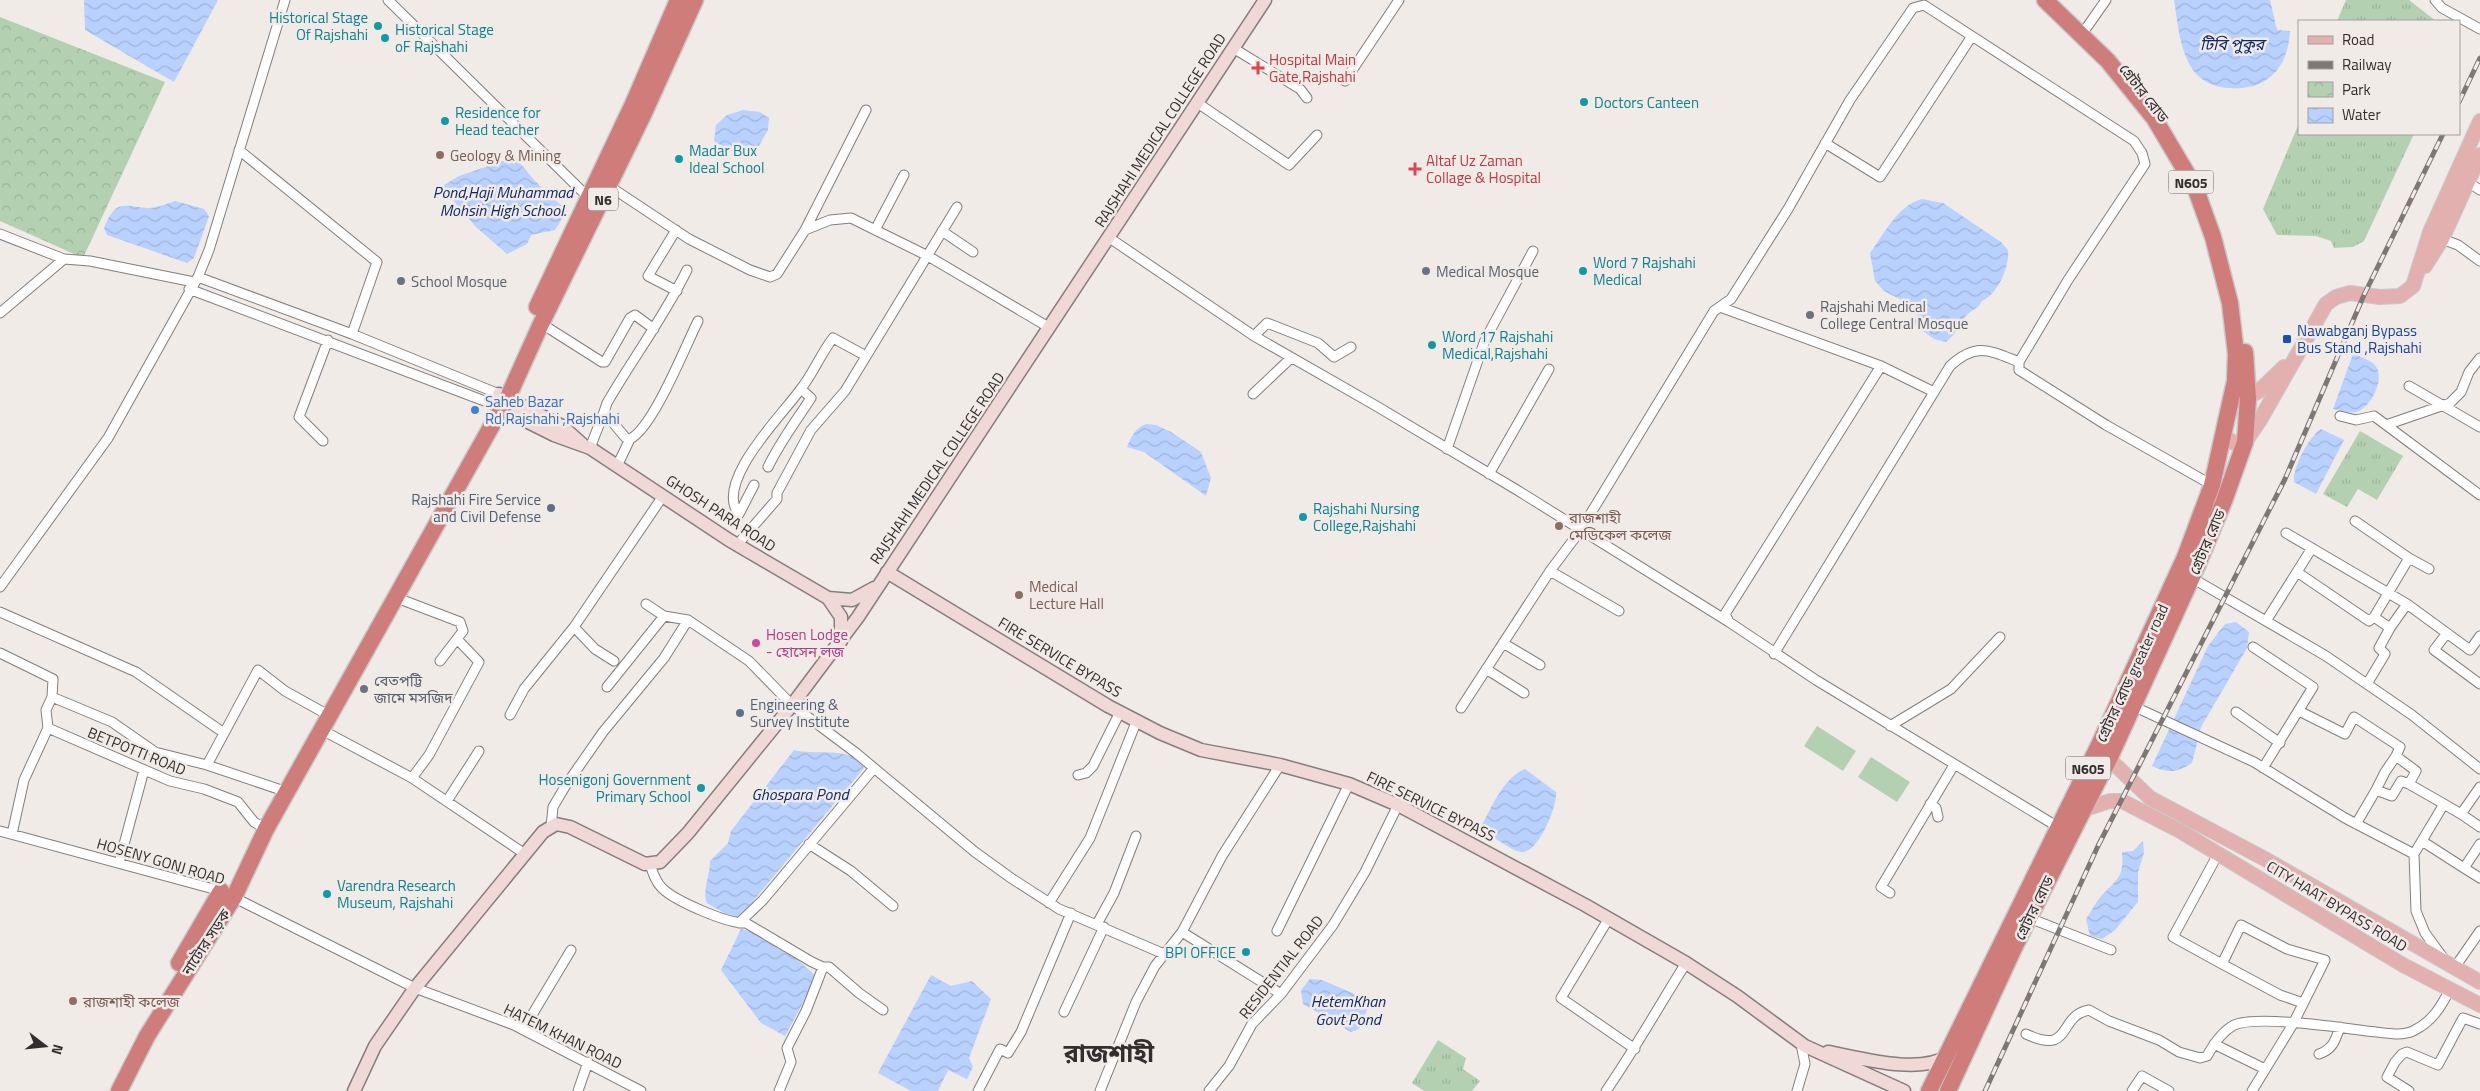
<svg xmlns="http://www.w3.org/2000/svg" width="2480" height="1091" font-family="'Titillium Web','Noto Sans Bengali',sans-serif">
	<defs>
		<pattern id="grass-tufts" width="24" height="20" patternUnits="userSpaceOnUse" patternTransform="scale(1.25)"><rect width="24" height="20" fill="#b3d1b0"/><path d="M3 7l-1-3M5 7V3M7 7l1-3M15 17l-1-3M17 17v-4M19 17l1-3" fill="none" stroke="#9ab498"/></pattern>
		<pattern id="park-crowns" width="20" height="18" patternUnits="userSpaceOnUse" patternTransform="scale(1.25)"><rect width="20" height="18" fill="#b3d1b0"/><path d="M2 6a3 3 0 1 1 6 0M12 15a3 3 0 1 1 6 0" fill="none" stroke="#9ab498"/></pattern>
		<pattern id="water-waves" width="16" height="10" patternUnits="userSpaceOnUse" patternTransform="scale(1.25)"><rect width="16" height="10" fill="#b8d1ff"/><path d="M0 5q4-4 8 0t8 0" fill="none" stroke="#9fb4db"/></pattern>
	</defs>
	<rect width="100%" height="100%" fill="#f1ebe8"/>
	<path fill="url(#grass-tufts)" d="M2346 0H2409L2436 21H2337Z
		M2299 123V134H2414L2364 241 2353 247 2334 248 2331 241 2316 236 2277 235 2263 209Z
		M2360 431 2403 456 2377 500 2358 489 2347 507 2323 494Z
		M1438 1040 1466 1058 1463 1069 1480 1081 1472 1091H1424L1412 1083Z"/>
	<path fill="url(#park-crowns)" d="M0 17 165 82 83 258 0 221Z"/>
	<path fill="#b3d1b0" d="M1817 726 1856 751 1843 771 1804 746Z
		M1871 757 1910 782 1897 802 1858 777Z"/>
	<path fill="url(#water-waves)" d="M84 0H218L174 82 85 30Z
		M2174 0H2270L2277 30 2290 31C2288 68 2267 91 2229 88 2214 87 2202 82 2193 70 2179 49 2178 24 2174 0Z
		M743 110 760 112 769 118 768 130 753 156C738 157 726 148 714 141L716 125 727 115Z
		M515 157 535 181 567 211 555 230 531 235 527 244 507 254 476 227 445 191 444 185 459 176Z
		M1922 199 1943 203 2001 242 2008 250C2010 266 1998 294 1982 301 1977 311 1971 309 1965 317 1958 327 1956 334 1946 342L1934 339 1912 323 1921 310 1884 291 1875 281 1870 253C1884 234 1898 205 1922 199Z
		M175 201 204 209 209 216 194 258 187 263 107 235 104 228C116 199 122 206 148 208 157 208 167 204 175 201Z
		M2353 354C2359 356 2369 360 2374 364 2387 377 2371 408 2356 412 2349 414 2340 410 2333 409Z
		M1146 424 1156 425 1171 432 1201 452 1211 478 1206 496 1144 452 1127 447C1131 437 1136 427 1146 424Z
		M2321 429 2344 440 2316 494 2294 482C2292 469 2309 436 2321 429Z
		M2236 622 2249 632 2247 648 2201 727 2192 763C2178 772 2168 774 2152 766L2208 646 2225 624Z
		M794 750C815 756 853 745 864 768L748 907 737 917 726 914 707 903C702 891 710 876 710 861L728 843 731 831Z
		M1525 769 1556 792C1558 805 1538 855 1521 852 1509 850 1490 834 1481 827 1491 808 1504 777 1525 769Z
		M2143 841 2144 853 2138 872V902L2115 930 2102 939 2090 936 2086 919C2092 910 2097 900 2104 893 2119 878 2124 875 2122 852L2133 851Z
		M741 929 761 934 791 954 817 977 785 1036 761 1023 721 970Z
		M931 975 951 986 972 981 991 999 969 1058 973 1067 967 1079 948 1070 938 1091H911L878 1073Z
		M1310 979 1322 980 1371 1001 1359 1029 1351 1032 1303 1004 1301 990Z"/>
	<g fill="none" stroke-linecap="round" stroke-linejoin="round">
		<g stroke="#847e7c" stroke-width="11">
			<path id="street" d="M388 0 591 200
				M2435 0 2442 8 2480 29
				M2087 27 2106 0
				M1238 51 1300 89 1307 98
				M1345 81 1399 0
				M1202 106 1289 165 1317 135
				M1825 143 1880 177 1972 36
				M239 150 377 262 352 334
				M2468 182 2480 190
				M609 186 689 239 750 270 770 277 777 274 805 230 866 110
				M676 230 648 276 677 291
				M805 230 830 220 851 218 928 256 1050 328
				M875 230 904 175
				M942 231 973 252
				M0 234 64 259 90 261 194 282
				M2442 239 2458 245 2480 261
				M1114 241 1254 336 1378 407 1517 490 1729 622 1816 680 2058 827
				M687 270C664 317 633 358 607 403L604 412 625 437 630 439C653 428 685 347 698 321
				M198 277 352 334 499 394
				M189 289 495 405
				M1720 307 1881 366 1934 392
				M0 313 64 259
				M542 324 602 362H605L630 318 635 315 654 329
				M1254 336 1267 323 1318 343 1334 357 1351 347
				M2409 386 2480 427
				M1253 394 1291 358
				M2340 416 2356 420 2374 416 2480 495
				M2386 425 2450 403 2461 392 2469 372 2480 358
				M323 441 299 417 328 340
				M590 448 604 412
				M1447 449 1485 340 1533 251
				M617 466 630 439
				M768 467C780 442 796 421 811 398L801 389
				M1489 474 1549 369
				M754 485 739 514C713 483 783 414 800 390 813 374 820 355 833 338L866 356
				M2355 521 2409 558 2374 617
				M2286 533 2407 604 2470 650 2480 636
				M737 545 777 499V493L811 430 845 391 957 207
				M2409 558 2429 569
				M1550 571 1619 611
				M2297 572 2369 621 2374 617 2390 628 2379 648 2385 654 2367 684
				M2192 578 2326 656 2412 715 2480 769
				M0 587 108 438 198 277 209 250 285 0
				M397 598 460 622 463 631 440 661
				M646 604 664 616 688 620 749 661 792 705 856 753 975 852 1011 878 1059 909 1164 954
				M0 612 136 672 224 733
				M2266 621 2312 548
				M1729 622 1725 614 1881 366
				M574 627 595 649 614 661
				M2390 628 2407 604
				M2447 633 2434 650 2480 684
				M1503 643 1540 665
				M2253 647 2313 687 2263 768
				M0 653 53 679 52 697 112 722 155 752 207 765 287 792
				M1774 654 1950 366C1976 342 1989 350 2019 362
				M1486 669 1524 693
				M607 687 664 616
				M52 697 46 710 48 728 170 781 204 789 238 802 254 822 266 829
				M2133 706 2254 762 2345 818 2414 854 2444 804 2461 814 2480 787
				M1461 708 1550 571 1580 531 1714 311 1731 299 1788 209 1850 100 1913 8 1924 5 2134 141 2142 153 2145 164 2068 280 2019 362V370L2106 425 2212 485
				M2299 711 2345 734 2354 717 2400 747 2396 756 2416 771 2409 784 2444 804
				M2236 712 2280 743
				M510 715 524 689 574 627 663 496
				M1890 726 1951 689 2000 637
				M322 730 412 778 525 854
				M207 765 258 670 285 691 330 716
				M1078 775 1086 773 1093 766 1120 712
				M412 778 429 755 479 662 457 639
				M2376 790 2385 772 2396 756
				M447 801 479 751
				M1930 804 1936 808 1938 817
				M2461 814 2480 827
				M2356 824 2376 790 2392 796 2401 781 2409 784
				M551 827 553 807 566 785 603 732 664 658 688 620
				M0 831 221 891 415 988 514 1025 641 1091
				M12 834 24 780 48 728
				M2422 841 2464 868 2480 844
				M809 844 851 871 893 906
				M2218 854 2173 937 2222 964
				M2414 854 2416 911 2425 933 2444 959
				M119 863 144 770
				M650 864C653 873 655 881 662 888 675 901 728 924 746 923L812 962 823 967H829L859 993 883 1010
				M2464 868 2480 878
				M1890 893 1881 887 1954 765
				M1049 903 1090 838 1137 720
				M1609 918 1561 998 1635 1049
				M2029 918 2111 950
				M739 923 763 900 874 768
				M1097 924 1114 893 1136 836
				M1277 931 1349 784
				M1182 932 1281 994
				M2455 967 2480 931
				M1064 1012 1104 927
				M523 1030 571 950
				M2026 1034C2073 1056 2057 1016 2089 1010L2109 1021 2159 1040 2179 1052 2200 1058 2207 1056C2213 1045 2223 1031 2234 1025 2257 1015 2339 1027 2367 1031 2380 1032 2401 1037 2413 1031 2432 1022 2441 1007 2450 989
				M2214 1044 2265 1069
				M2319 1054C2333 1049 2335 1041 2340 1027
				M578 1091 588 1062
				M779 1091 791 1062 787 1048 806 1011 823 967
				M978 1091 1000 1049 1008 1053 1021 1032 1071 913
				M1100 1091 1136 1002 1155 966 1182 932 1222 856 1280 765
				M1209 1091 1229 1066 1252 1024 1281 994 1333 925 1365 872 1398 805
				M1606 1091C1635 1049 1659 1006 1686 963
				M1797 1091 1805 1064 1801 1044
				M2132 1091 2142 1076 2169 1091
				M2252 1091 2293 1024 2325 960 2287 949 2241 925 2222 964 2280 995 2303 1003
				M2409 1091 2387 1077 2395 1062 2402 1054 2407 1052 2438 1065 2463 1018 2480 1024"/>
		</g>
		<g stroke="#847e7c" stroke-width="15">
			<path id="secondary" d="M499 394 562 426 582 444
				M496 406 554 435 590 448 729 540 828 598 852 600 874 588
				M887 572 1108 706 1160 733 1201 750 1280 765 1349 784 1398 805 1585 905 1686 963 1737 996 1805 1046 1904 1091
				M828 598 841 617V641
				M1828 1052C1861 1058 1919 1075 1948 1056
				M354 1091 375 1046 415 988 543 832 556 824 570 827 645 864 660 862 688 833 792 705 858 617 1265 0"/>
		</g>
		<g stroke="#c9c9c8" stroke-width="16">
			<path id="primary" d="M2425 266 2442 239 2480 155
				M2241 402 2259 391 2284 367
				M2224 436 2234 443 2245 442 2260 420 2326 304 2336 297 2350 293 2380 297 2400 296 2413 286 2430 232 2480 121
				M2109 759 2150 798 2265 859 2480 982
				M2082 810 2110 801H2122L2180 831 2403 965 2480 1005"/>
		</g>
		<g stroke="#c9c9c8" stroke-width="19">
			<path id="highway" d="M537 307 633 104 678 0
				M179 963 221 891
				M119 1091 147 1036 234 897 266 829 496 418 504 406 540 326 644 113 695 0
				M1929 1091 2099 745 2185 557 2212 485 2235 381 2236 354 2230 303 2213 237 2195 187 2154 118 2108 61 2045 0
				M1948 1091 2014 948 2109 759 2198 564 2224 501 2245 442 2248 399 2245 352"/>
		</g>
		<use href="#street" stroke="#fff" stroke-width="9"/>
		<use href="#secondary" stroke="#f0d8d7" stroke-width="12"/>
		<use href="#primary" stroke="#e2b1af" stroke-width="14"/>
		<use href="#highway" stroke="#ce7d7a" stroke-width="16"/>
		<g stroke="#7c7876" stroke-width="5">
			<path id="rail" d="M2459 102 2480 58
				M1985 1091 2098 846 2285 479 2364 295 2443 134"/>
		</g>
		<use href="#rail" stroke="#f1ebe8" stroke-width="3" stroke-dasharray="9" stroke-linecap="butt"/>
	</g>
	<g fill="#0f9aa8" stroke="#f1ebe8" stroke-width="2">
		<circle cx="378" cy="26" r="5"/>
		<circle cx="385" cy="38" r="5"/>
		<circle cx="1584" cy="102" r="5"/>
		<circle cx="445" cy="121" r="5"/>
		<circle cx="679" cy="159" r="5"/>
		<circle cx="1583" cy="271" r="5"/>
		<circle cx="1432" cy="345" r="5"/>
		<circle cx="1303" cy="517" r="5"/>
		<circle cx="701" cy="788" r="5"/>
		<circle cx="327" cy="894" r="5"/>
		<circle cx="1246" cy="952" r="5"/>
	</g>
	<g fill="#e0444e" stroke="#f1ebe8" stroke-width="2">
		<path d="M1255.5 60.5h5v5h5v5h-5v5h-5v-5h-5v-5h5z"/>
		<path d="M1412.5 161.5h5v5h5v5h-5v5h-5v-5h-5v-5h5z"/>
	</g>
	<g fill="#8d6e63" stroke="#f1ebe8" stroke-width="2">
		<circle cx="440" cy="155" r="5"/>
		<circle cx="1559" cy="526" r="5"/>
		<circle cx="1019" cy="595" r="5"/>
		<circle cx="73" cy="1001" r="5"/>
	</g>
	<g fill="#6b7280" stroke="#f1ebe8" stroke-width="2">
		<circle cx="1426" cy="271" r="5"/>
		<circle cx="401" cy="281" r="5"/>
		<circle cx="1810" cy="315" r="5"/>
		<circle cx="364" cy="689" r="5"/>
	</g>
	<rect fill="#1a4fb4" stroke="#f1ebe8" stroke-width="2" x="2282" y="334" width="10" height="10" rx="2.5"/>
	<circle fill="#3f7fe0" stroke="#f1ebe8" stroke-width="2" cx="475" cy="410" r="5"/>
	<g fill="#5c6f8a" stroke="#f1ebe8" stroke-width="2">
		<circle cx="551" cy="508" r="5"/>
		<circle cx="740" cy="713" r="5"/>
	</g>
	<circle fill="#d1479c" stroke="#f1ebe8" stroke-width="2" cx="756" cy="643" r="5"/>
	<g text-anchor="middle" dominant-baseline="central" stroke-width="5" stroke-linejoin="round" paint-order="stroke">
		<g fill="#f1ebe8" stroke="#6b6765" stroke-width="1">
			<rect x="2168.5" y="170.5" width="45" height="23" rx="4"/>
			<rect x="588" y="187.5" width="30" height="23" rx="4"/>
			<rect x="2065.5" y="756.5" width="45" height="23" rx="4"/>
		</g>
		<g font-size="14" font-weight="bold" fill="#312e2d">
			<text x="2191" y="182">N605</text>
			<text x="603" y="199">N6</text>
			<text x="2088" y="768">N605</text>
		</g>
		<g font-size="15" fill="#0d838f" stroke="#f1ebe8" text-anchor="start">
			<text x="368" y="17" text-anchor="end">Historical Stage<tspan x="368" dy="17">Of Rajshahi</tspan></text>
			<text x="395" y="29">Historical Stage<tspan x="395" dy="17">oF Rajshahi</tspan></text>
			<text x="1594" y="102">Doctors Canteen</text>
			<text x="455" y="112">Residence for<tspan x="455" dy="17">Head teacher</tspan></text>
			<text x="689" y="150">Madar Bux<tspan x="689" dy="17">Ideal School</tspan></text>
			<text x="1593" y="262">Word 7 Rajshahi<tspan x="1593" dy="17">Medical</tspan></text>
			<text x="1442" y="336">Word 17 Rajshahi<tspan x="1442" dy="17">Medical,Rajshahi</tspan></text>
			<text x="1313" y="508">Rajshahi Nursing<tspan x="1313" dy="17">College,Rajshahi</tspan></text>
			<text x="691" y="779" text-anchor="end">Hosenigonj Government<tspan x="691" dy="17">Primary School</tspan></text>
			<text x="337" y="885">Varendra Research<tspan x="337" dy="17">Museum, Rajshahi</tspan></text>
			<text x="1236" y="952" text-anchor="end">BPI OFFICE</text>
		</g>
		<g font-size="15" fill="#be3a42" stroke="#f1ebe8" text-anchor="start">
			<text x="1269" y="59">Hospital Main<tspan x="1269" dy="17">Gate,Rajshahi</tspan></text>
			<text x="1426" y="160">Altaf Uz Zaman<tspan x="1426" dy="17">Collage &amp; Hospital</tspan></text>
		</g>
		<g font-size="15" fill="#312e2d" stroke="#f1ebe8">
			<text transform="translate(2144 93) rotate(52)">গ্রেটার রোড</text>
			<text transform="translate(1160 130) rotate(-57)">RAJSHAHI MEDICAL COLLEGE ROAD</text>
			<text transform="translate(937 468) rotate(-56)">RAJSHAHI MEDICAL COLLEGE ROAD</text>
			<text transform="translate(721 513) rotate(33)">GHOSH PARA ROAD</text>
			<text transform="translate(2207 542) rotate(-67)">গ্রেটার রোড</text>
			<text transform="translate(1060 657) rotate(31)">FIRE SERVICE BYPASS</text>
			<text transform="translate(2132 673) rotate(-65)">গ্রেটার রোড greater road</text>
			<text transform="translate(137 751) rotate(22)">BETPOTTI ROAD</text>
			<text transform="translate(1431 806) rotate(26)">FIRE SERVICE BYPASS</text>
			<text transform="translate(161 861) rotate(16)">HOSENY GONJ ROAD</text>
			<text transform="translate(2337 906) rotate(31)">CITY HAAT BYPASS ROAD</text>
			<text transform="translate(2034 908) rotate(-64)">গ্রেটার রোড</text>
			<text transform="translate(206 942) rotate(-57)">নাটোর সড়ক</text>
			<text transform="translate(1281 967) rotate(-52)">RESIDENTIAL ROAD</text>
			<text transform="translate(563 1036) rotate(26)">HATEM KHAN ROAD</text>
		</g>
		<g font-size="15" fill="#785e54" stroke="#f1ebe8" text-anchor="start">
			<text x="450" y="155">Geology &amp; Mining</text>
			<text x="1569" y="517">রাজশাহী<tspan x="1569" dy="17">মেডিকেল কলেজ</tspan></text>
			<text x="1029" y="586">Medical<tspan x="1029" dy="17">Lecture Hall</tspan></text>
			<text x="83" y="1001">রাজশাহী কলেজ</text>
		</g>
		<g font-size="15" fill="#5b616d" stroke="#f1ebe8" text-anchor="start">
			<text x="1436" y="271">Medical Mosque</text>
			<text x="411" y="281">School Mosque</text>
			<text x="1820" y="306">Rajshahi Medical<tspan x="1820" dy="17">College Central Mosque</tspan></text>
			<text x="374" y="680">বেতপট্টি<tspan x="374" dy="17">জামে মসজিদ</tspan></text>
		</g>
		<g font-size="15" fill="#164399" stroke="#f1ebe8" text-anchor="start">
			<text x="2297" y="330">Nawabganj Bypass<tspan x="2297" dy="17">Bus Stand ,Rajshahi</tspan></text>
		</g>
		<g font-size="15" fill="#366cbe" stroke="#f1ebe8" text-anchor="start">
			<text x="485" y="401">Saheb Bazar<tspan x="485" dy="17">Rd,Rajshahi ,Rajshahi</tspan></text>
		</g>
		<g font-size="15" fill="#4e5e75" stroke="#f1ebe8" text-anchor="end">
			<text x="541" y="499">Rajshahi Fire Service<tspan x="541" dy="17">and Civil Defense</tspan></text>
			<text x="750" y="704" text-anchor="start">Engineering &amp;<tspan x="750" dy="17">Survey Institute</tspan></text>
		</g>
		<g font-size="15" fill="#b23c85" stroke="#f1ebe8" text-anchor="start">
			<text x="766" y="634">Hosen Lodge<tspan x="766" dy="17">- হোসেন লজ</tspan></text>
		</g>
		<g font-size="16" font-style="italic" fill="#0d2969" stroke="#f1ebe8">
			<text x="2232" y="44">টিবি পুকুর</text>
			<text x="503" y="192">Pond,Haji Muhammad<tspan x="503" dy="18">Mohsin High School.</tspan></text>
			<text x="800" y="794">Ghospara Pond</text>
			<text x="1348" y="1001">HetemKhan<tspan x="1348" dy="18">Govt Pond</tspan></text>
		</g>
		<g font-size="25" font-weight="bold" fill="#312e2d" stroke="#f1ebe8">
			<text x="1109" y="1053">রাজশাহী</text>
		</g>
	</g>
	<rect x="2298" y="20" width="162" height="115" fill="#f1ebe8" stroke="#a49f9d"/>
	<rect x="2308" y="36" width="25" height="8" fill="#e2b1af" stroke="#a49f9d"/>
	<text x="2342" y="45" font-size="15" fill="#312e2d">Road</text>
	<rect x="2308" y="61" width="25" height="8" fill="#7c7876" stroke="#a49f9d"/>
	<text x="2342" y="70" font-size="15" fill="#312e2d">Railway</text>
	<rect x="2308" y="82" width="25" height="15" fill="url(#park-crowns)" stroke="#a49f9d"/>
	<text x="2342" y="95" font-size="15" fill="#312e2d">Park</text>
	<rect x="2308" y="108" width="25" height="15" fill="url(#water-waves)" stroke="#a49f9d"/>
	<text x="2342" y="120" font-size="15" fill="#312e2d">Water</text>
	<g transform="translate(45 1046) rotate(106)" stroke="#f1ebe8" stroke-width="4" paint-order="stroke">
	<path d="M0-4L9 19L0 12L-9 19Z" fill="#312e2d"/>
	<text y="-8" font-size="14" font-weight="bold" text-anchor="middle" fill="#312e2d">N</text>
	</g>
</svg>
